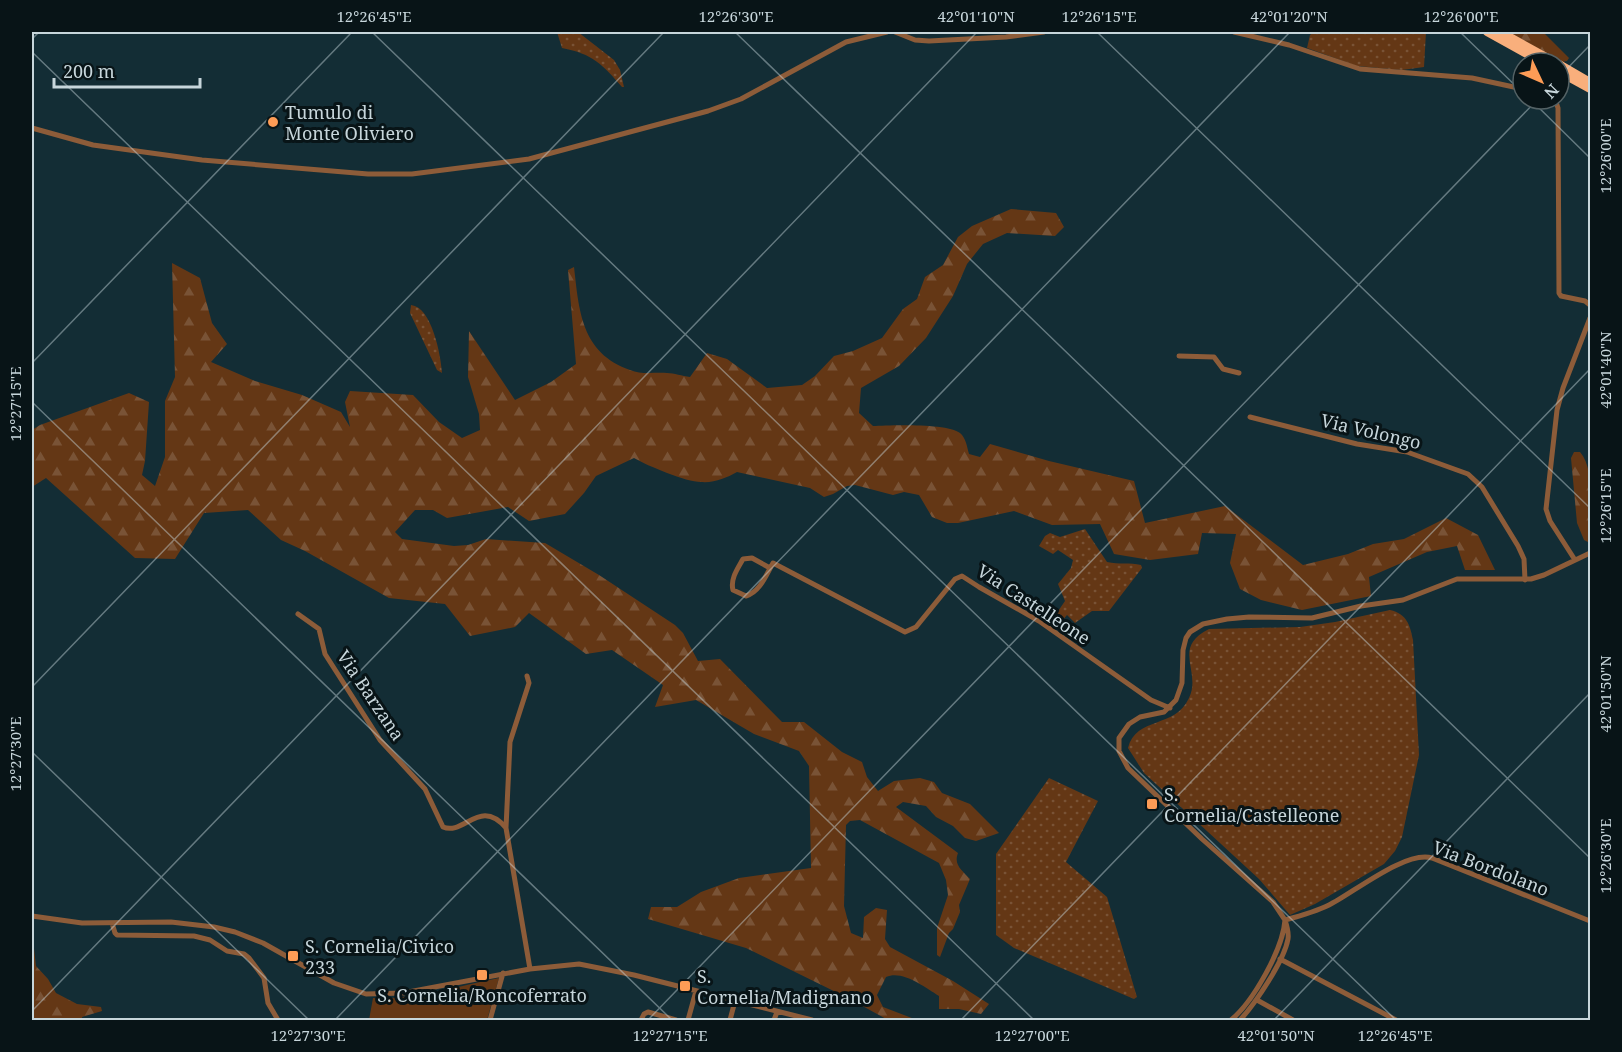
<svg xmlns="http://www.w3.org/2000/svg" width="1622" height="1052" font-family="'Noto Serif',serif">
	<defs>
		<pattern id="grass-dots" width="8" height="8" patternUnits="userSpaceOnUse" patternTransform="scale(1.5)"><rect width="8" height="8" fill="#643715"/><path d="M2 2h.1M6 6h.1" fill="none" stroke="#795336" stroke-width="1.8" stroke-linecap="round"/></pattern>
		<pattern id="forest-firs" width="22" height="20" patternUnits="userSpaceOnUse" patternTransform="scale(1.5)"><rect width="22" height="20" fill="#643715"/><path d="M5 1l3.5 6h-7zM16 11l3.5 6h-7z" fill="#795336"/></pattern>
	</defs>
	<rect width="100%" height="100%" fill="#132d35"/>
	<path fill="url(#grass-dots)" d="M557 32H578L614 60 620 70 624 87H622C602 64 593 54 562 48Z
		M1314 32H1426L1424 67 1402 70 1357 66 1307 48 1310 35Z
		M411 305C432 307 441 356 442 373L437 370 410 313Z
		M1085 529 1107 562C1119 565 1130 562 1141 565L1142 568 1109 611H1092L1075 623 1067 615 1056 628 1050 623 1065 601 1058 584 1071 568 1073 560 1058 550 1053 554 1039 546 1045 536 1050 533 1060 537Z
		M1390 610C1407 614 1410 625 1413 640L1419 755 1402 837 1395 851 1384 864 1315 904 1290 915 1259 879 1144 773 1128 748C1136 716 1175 729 1189 698 1202 671 1171 648 1209 629L1300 627 1335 622Z
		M1049 778 1098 801 1066 862 1107 897 1137 997 1134 999 1014 948 996 935V854Z"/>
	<path fill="url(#forest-firs)" d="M1509 32H1543L1569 58 1567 61 1562 62Z
		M1011 209 1056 213 1064 227 1055 236 1007 233 983 244 967 264 953 296 926 338 899 366 861 388 859 413 873 426C890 425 948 423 960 433 966 438 967 447 969 454L980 457 990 444 1049 461 1134 481 1145 523 1225 506 1303 565 1348 554 1373 544 1404 539 1446 518 1478 535 1495 570H1465L1457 546 1427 552 1369 577 1371 596 1302 610 1261 600 1240 589 1230 563 1236 534 1202 533 1198 554 1150 560 1114 554 1100 524 1052 525 1014 511 958 523H947L932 517 919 495 904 492 893 495 855 485 847 486 833 494 824 497 810 488 737 472C726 478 715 483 701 482 686 482 648 466 634 458L596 476 584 493 565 514 529 521 508 507 447 518 433 510H415L395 532 402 539 454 546 468 545 486 539 545 543 599 575 675 625 683 633 698 661 720 659 782 722H804L842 752 862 762 867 777 878 791 894 781 920 778 934 782 942 793 970 804 999 833 976 841 965 838 953 826 936 817 926 806 903 802 896 807 958 853C953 865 963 871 970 879L959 905 960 912 953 929 949 933 940 957 937 955V928L948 895 946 880 939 863 860 820 850 821 846 825 844 906 851 933 863 938 864 917 876 908 887 910 885 939 890 947 953 981 989 1004 981 1014 959 1009H939V996C924 987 903 970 886 977L877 995 883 1007 917 1020H888L848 998 746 948 648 919 651 907H677L701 892 739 878 811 868 809 766 799 751 754 734 696 700 655 707 663 685 612 650 586 654 529 613 515 627 470 636 445 604 389 598 305 551 281 540 248 510 204 513 175 559 135 558 46 478 32 487V430L40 425 129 393 149 402 145 461 142 475 155 486 165 457V401L175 377 172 263 200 278 212 323 227 344 211 362 255 381 302 395 341 412 350 427 345 402 350 391 413 395 439 422 462 438 480 430 479 414 468 377 469 331 515 400 551 382 576 364 568 270 574 267C579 310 581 353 630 370 642 375 654 372 667 373 674 373 682 376 690 377L707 353 727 359 767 388 802 385 815 376 834 356 853 351 882 338 903 309 917 299 925 277 943 265 958 237 972 226Z
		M1574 452H1580C1596 470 1590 516 1590 540L1588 542 1584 540 1577 523 1571 458Z
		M32 931 36 966 48 979 56 993 77 1004 101 1007 102 1011 82 1017V1020H32Z"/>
	<path fill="#643715" d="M499 978 487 1020H369L373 998C415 1000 458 986 499 978Z"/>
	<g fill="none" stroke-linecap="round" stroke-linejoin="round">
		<path stroke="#8d5c39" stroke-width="5" d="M895 32 915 40 929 41 1006 37 1044 32
			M1234 32 1289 45 1360 69 1472 78 1523 89
			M1555 99 1558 108 1559 293 1561 296 1585 301 1590 305
			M32 128 93 145 202 160 368 174H412L529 159 708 111 741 99 846 42 887 32
			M1179 356 1214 357 1223 369 1239 373
			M1250 417 1357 444 1407 452 1468 474 1482 487 1518 546 1524 559 1525 580
			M1575 560 1550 521 1546 509 1557 410 1563 388 1590 318
			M770 568 752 558 743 559C738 568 730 579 733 590L746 596C760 592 766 575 773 563L905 632 916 627 955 579 962 576 979 587 1039 621 1151 700 1170 708
			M298 614 319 629 325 654 380 740 425 789 443 827C464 836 480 797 506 828L530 969
			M506 828 510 742 529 683 527 676
			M32 916 82 923 171 922 214 927 235 932 263 943 334 983 366 994 403 993 530 969 579 964 634 975 812 1020
			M112 923 115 933 117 935 194 936 210 940 227 951 244 954 249 958 264 978 268 1003 278 1020
			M1280 959 1396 1020
			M1257 1000 1293 1020
			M490 1020 503 973
			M641 1020 644 1014 648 1012 676 1020
			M688 1020 696 991
			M730 1020 735 1001
			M774 1020 777 1012
			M1231 1020C1253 1002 1283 949 1285 920L1273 902 1202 839 1128 768 1119 751V738L1129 724 1140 717 1164 712 1176 700 1182 683 1183 650 1186 638 1190 632 1203 624 1227 619 1249 617 1312 618 1361 606 1403 600 1457 579H1531L1544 575 1590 553
			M1240 1020C1255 1004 1284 961 1288 939 1289 933 1287 926 1285 920 1300 916 1315 912 1329 905 1353 893 1406 850 1432 858L1590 921"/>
		<path stroke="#f9af7c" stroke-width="8" d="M1487 32 1543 63
			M1501 32 1557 63
			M1559 64 1590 82
			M1559 72 1590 89"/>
	</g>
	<path fill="none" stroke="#c7d6db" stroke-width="1.5" stroke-opacity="0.45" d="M372 32 1396 1020M735 32 1590 858M1097 32 1590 508M1460 32 1523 93M32 39 39 32M32 52 1034 1020M1559 77 1590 45M1530 99 1590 158M32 363 352 32M32 402 672 1020M32 687 664 32M32 752 309 1020M32 1011 977 32M335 1020 1290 32M648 1020 1538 99M961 1020 1590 369M1274 1020 1590 693M1587 1020 1590 1017"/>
	<g fill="#fd9c56" stroke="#081417" stroke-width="2">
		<circle cx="273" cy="122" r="6"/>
		<rect x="1146" y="798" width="12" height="12" rx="3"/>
		<rect x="287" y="950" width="12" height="12" rx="3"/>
		<rect x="476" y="969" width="12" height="12" rx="3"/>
		<rect x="679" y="980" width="12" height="12" rx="3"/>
	</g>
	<g text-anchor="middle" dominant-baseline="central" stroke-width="6" stroke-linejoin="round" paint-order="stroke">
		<g font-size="18" fill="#c7d6db" stroke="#081417" text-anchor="start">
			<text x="285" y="112">Tumulo di<tspan x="285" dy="21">Monte Oliviero</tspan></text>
			<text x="1164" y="794">S.<tspan x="1164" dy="21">Cornelia/Castelleone</tspan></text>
			<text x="305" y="946">S. Cornelia/Civico<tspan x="305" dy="21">233</tspan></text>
			<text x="697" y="976">S.<tspan x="697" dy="21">Cornelia/Madignano</tspan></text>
			<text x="482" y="995" text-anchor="middle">S. Cornelia/Roncoferrato</text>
		</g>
		<g font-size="18" fill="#c7d6db" stroke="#081417">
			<text transform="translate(1371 431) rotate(13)">Via Volongo</text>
			<text transform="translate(1034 604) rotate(33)">Via Castelleone</text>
			<text transform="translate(371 695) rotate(56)">Via Barzana</text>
			<text transform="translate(1491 868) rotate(21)">Via Bordolano</text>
		</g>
	</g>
	<rect width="1622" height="1052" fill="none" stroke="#081417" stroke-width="66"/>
	<g transform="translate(1541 81) rotate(134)"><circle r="28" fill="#081417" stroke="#546265" stroke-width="1.5"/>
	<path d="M0-4.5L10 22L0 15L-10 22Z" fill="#fd9c56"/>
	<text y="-9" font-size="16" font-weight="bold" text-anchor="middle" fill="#c7d6db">N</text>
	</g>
	<path d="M54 78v9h146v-9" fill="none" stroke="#c7d6db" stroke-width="3"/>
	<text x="63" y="78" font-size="18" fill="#c7d6db" stroke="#081417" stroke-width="4.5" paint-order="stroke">200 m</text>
	<rect x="33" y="33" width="1556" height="986" fill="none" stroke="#c7d6db" stroke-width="2"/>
	<g font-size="15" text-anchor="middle" fill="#c7d6db">
		<text x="374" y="22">12°26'45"E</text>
		<text x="736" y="22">12°26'30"E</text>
		<text x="976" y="22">42°01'10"N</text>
		<text x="1099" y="22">12°26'15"E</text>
		<text x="1289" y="22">42°01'20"N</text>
		<text x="1461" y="22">12°26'00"E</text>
		<text transform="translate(1606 156) rotate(-90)" y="5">12°26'00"E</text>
		<text transform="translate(1606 370) rotate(-90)" y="5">42°01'40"N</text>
		<text transform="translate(16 404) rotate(-90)" y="5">12°27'15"E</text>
		<text transform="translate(1606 506) rotate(-90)" y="5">12°26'15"E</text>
		<text transform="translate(1606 694) rotate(-90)" y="5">42°01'50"N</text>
		<text transform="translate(16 754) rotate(-90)" y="5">12°27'30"E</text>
		<text transform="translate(1606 856) rotate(-90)" y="5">12°26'30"E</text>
		<text x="308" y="1041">12°27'30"E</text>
		<text x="670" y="1041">12°27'15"E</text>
		<text x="1032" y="1041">12°27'00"E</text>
		<text x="1276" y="1041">42°01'50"N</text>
		<text x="1395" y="1041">12°26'45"E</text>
	</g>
</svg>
